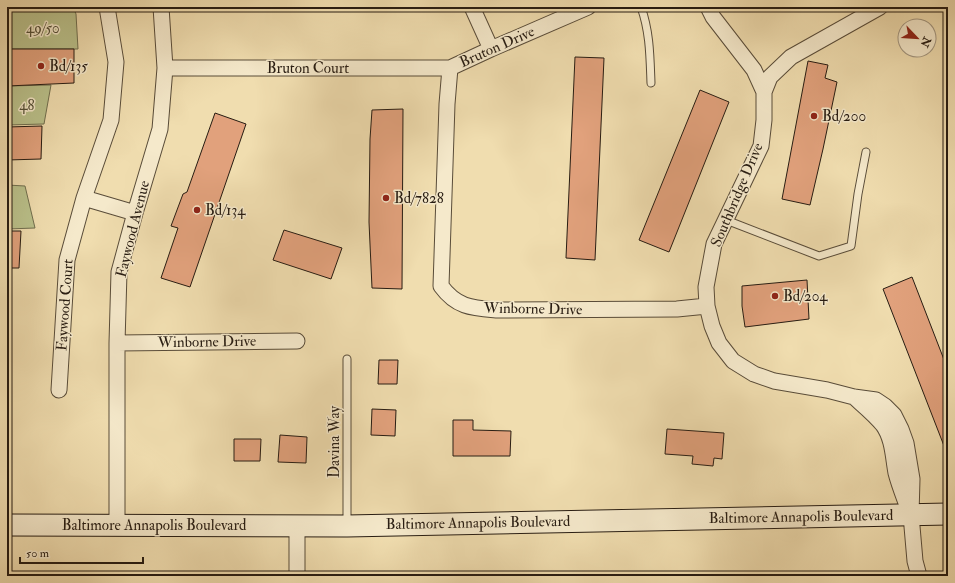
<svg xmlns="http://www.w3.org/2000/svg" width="955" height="583" font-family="'IM FELL Double Pica',serif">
	<rect width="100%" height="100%" fill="#f0ddaf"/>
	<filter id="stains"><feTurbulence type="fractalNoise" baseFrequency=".005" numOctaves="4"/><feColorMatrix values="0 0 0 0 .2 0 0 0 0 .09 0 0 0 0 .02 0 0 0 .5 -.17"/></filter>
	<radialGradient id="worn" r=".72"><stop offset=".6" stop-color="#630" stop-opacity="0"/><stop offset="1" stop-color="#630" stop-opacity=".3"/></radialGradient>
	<path fill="#bac18b" stroke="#706e4e" d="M7 7H73L76 14 78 49H7Z
		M51 85 44 124 7 125V86Z
		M7 185 25 186 35 228 7 229Z"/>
	<path fill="#e1a17c" stroke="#271c12" d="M7 49H74V83L7 86Z
		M575 57 604 58 595 260 566 258Z
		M808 61 828 65 825 78 837 82 823 149 810 205 782 199Z
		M700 90 729 102 669 252 639 240Z
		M403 109 402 289 372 288 369 222 370 139 372 110Z
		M215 113 246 124 190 287 161 278 178 228 171 226 183 194 187 192Z
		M42 126 41 159 7 160V127Z
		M284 230 342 248 331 279 273 260Z
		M7 231H21L19 268H7Z
		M912 277 948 370V450L946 451 883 289Z
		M807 280 809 319 745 327 742 306V286Z
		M379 360H398L397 384H378Z
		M372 409 396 410 395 436 371 435Z
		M453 420H473V430L511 431 510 456H453Z
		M667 429 724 433 722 459 714 458 713 466 692 464 693 456 665 454Z
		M280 435 307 437 306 463 278 462Z
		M234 439H261L260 461H234Z
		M229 574H243V576H229Z"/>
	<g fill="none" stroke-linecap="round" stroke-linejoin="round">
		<g stroke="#594c39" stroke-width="9">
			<path id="service" d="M641 7C650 32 650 57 651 83
				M726 220 819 256 851 246 858 194 866 152
				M347 524V359"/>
		</g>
		<g stroke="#594c39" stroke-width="17">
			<path id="minor" d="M472 7 491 49
				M708 7 713 17 754 70 764 92V120L761 146 714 244 706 287 707 306 712 326 719 343 733 361 754 374 774 381 827 390 854 397 876 400 885 406 894 415 901 429 906 443 912 479 911 515 915 561 919 576
				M165 68H450L491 49 588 7
				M450 68 447 104 441 286C457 308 473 308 498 310L677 309 707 306
				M764 92 770 77 791 57 880 7
				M84 198 135 213
				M117 343 297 341
				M59 390 67 260 84 198 111 120 116 62 107 7
				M854 397C864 406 875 415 883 425 893 439 893 457 896 473 899 485 904 497 908 508
				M117 525V343L119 272 135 213 160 129 165 68 161 7
				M297 526V576"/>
		</g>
		<g stroke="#271c12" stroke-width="23">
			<path id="secondary" d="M7 525 347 526 948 514"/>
		</g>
		<use href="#service" stroke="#f5e9cb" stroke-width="7"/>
		<use href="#minor" stroke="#f5e9cb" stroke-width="15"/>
		<use href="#secondary" stroke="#f5e9cb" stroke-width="21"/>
	</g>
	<g fill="#8f2418" stroke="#f5e9cb" stroke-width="1.5">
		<circle cx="41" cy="66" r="4"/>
		<circle cx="814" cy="116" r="4"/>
		<circle cx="386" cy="198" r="4"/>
		<circle cx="197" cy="210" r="4"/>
		<circle cx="775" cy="296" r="4"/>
	</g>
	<g text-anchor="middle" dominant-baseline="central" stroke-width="3" stroke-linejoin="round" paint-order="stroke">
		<g font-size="15" font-style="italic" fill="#534e36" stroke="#f5e9cb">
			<text x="43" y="28">49/50</text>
			<text x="27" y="105">48</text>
		</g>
		<g font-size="15" fill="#271c12" stroke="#f5e9cb">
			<text transform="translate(497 47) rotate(-24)">Bruton Drive</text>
			<text x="308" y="68">Bruton Court</text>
			<text transform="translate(737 195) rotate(-67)">Southbridge Drive</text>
			<text transform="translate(133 229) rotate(-76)">Faywood Avenue</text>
			<text transform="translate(65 305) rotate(-86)">Faywood Court</text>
			<text transform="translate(533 309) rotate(1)">Winborne Drive</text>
			<text transform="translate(207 342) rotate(-1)">Winborne Drive</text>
			<text transform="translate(334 442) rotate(-90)">Davina Way</text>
			<text transform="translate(801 517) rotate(-1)">Baltimore Annapolis Boulevard</text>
			<text transform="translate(478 523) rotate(-1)">Baltimore Annapolis Boulevard</text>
			<text x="154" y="525">Baltimore Annapolis Boulevard</text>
		</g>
		<g font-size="15" fill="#271c12" stroke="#f5e9cb" text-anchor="start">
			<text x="49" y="66">Bd/135</text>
			<text x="822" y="116">Bd/200</text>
			<text x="394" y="198">Bd/7828</text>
			<text x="205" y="210">Bd/134</text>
			<text x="783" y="296">Bd/204</text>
		</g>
	</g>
	<rect width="955" height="583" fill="none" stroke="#f0ddaf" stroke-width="24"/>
	<rect x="8" y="8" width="939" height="567" fill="none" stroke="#271c12" stroke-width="2"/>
	<rect x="12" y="12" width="931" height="559" fill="none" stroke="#271c12"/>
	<g transform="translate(917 38) rotate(115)"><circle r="19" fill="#f5e9cb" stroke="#a39781"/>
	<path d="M0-3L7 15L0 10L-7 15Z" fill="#8f2418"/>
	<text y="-6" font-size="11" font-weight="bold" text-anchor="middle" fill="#271c12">N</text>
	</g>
	<path d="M20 557v6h123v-6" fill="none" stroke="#271c12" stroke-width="2"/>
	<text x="26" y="557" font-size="12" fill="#271c12" stroke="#f5e9cb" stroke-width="3" paint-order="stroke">50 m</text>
	<rect width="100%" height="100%" filter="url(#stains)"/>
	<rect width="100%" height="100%" fill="url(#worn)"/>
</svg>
